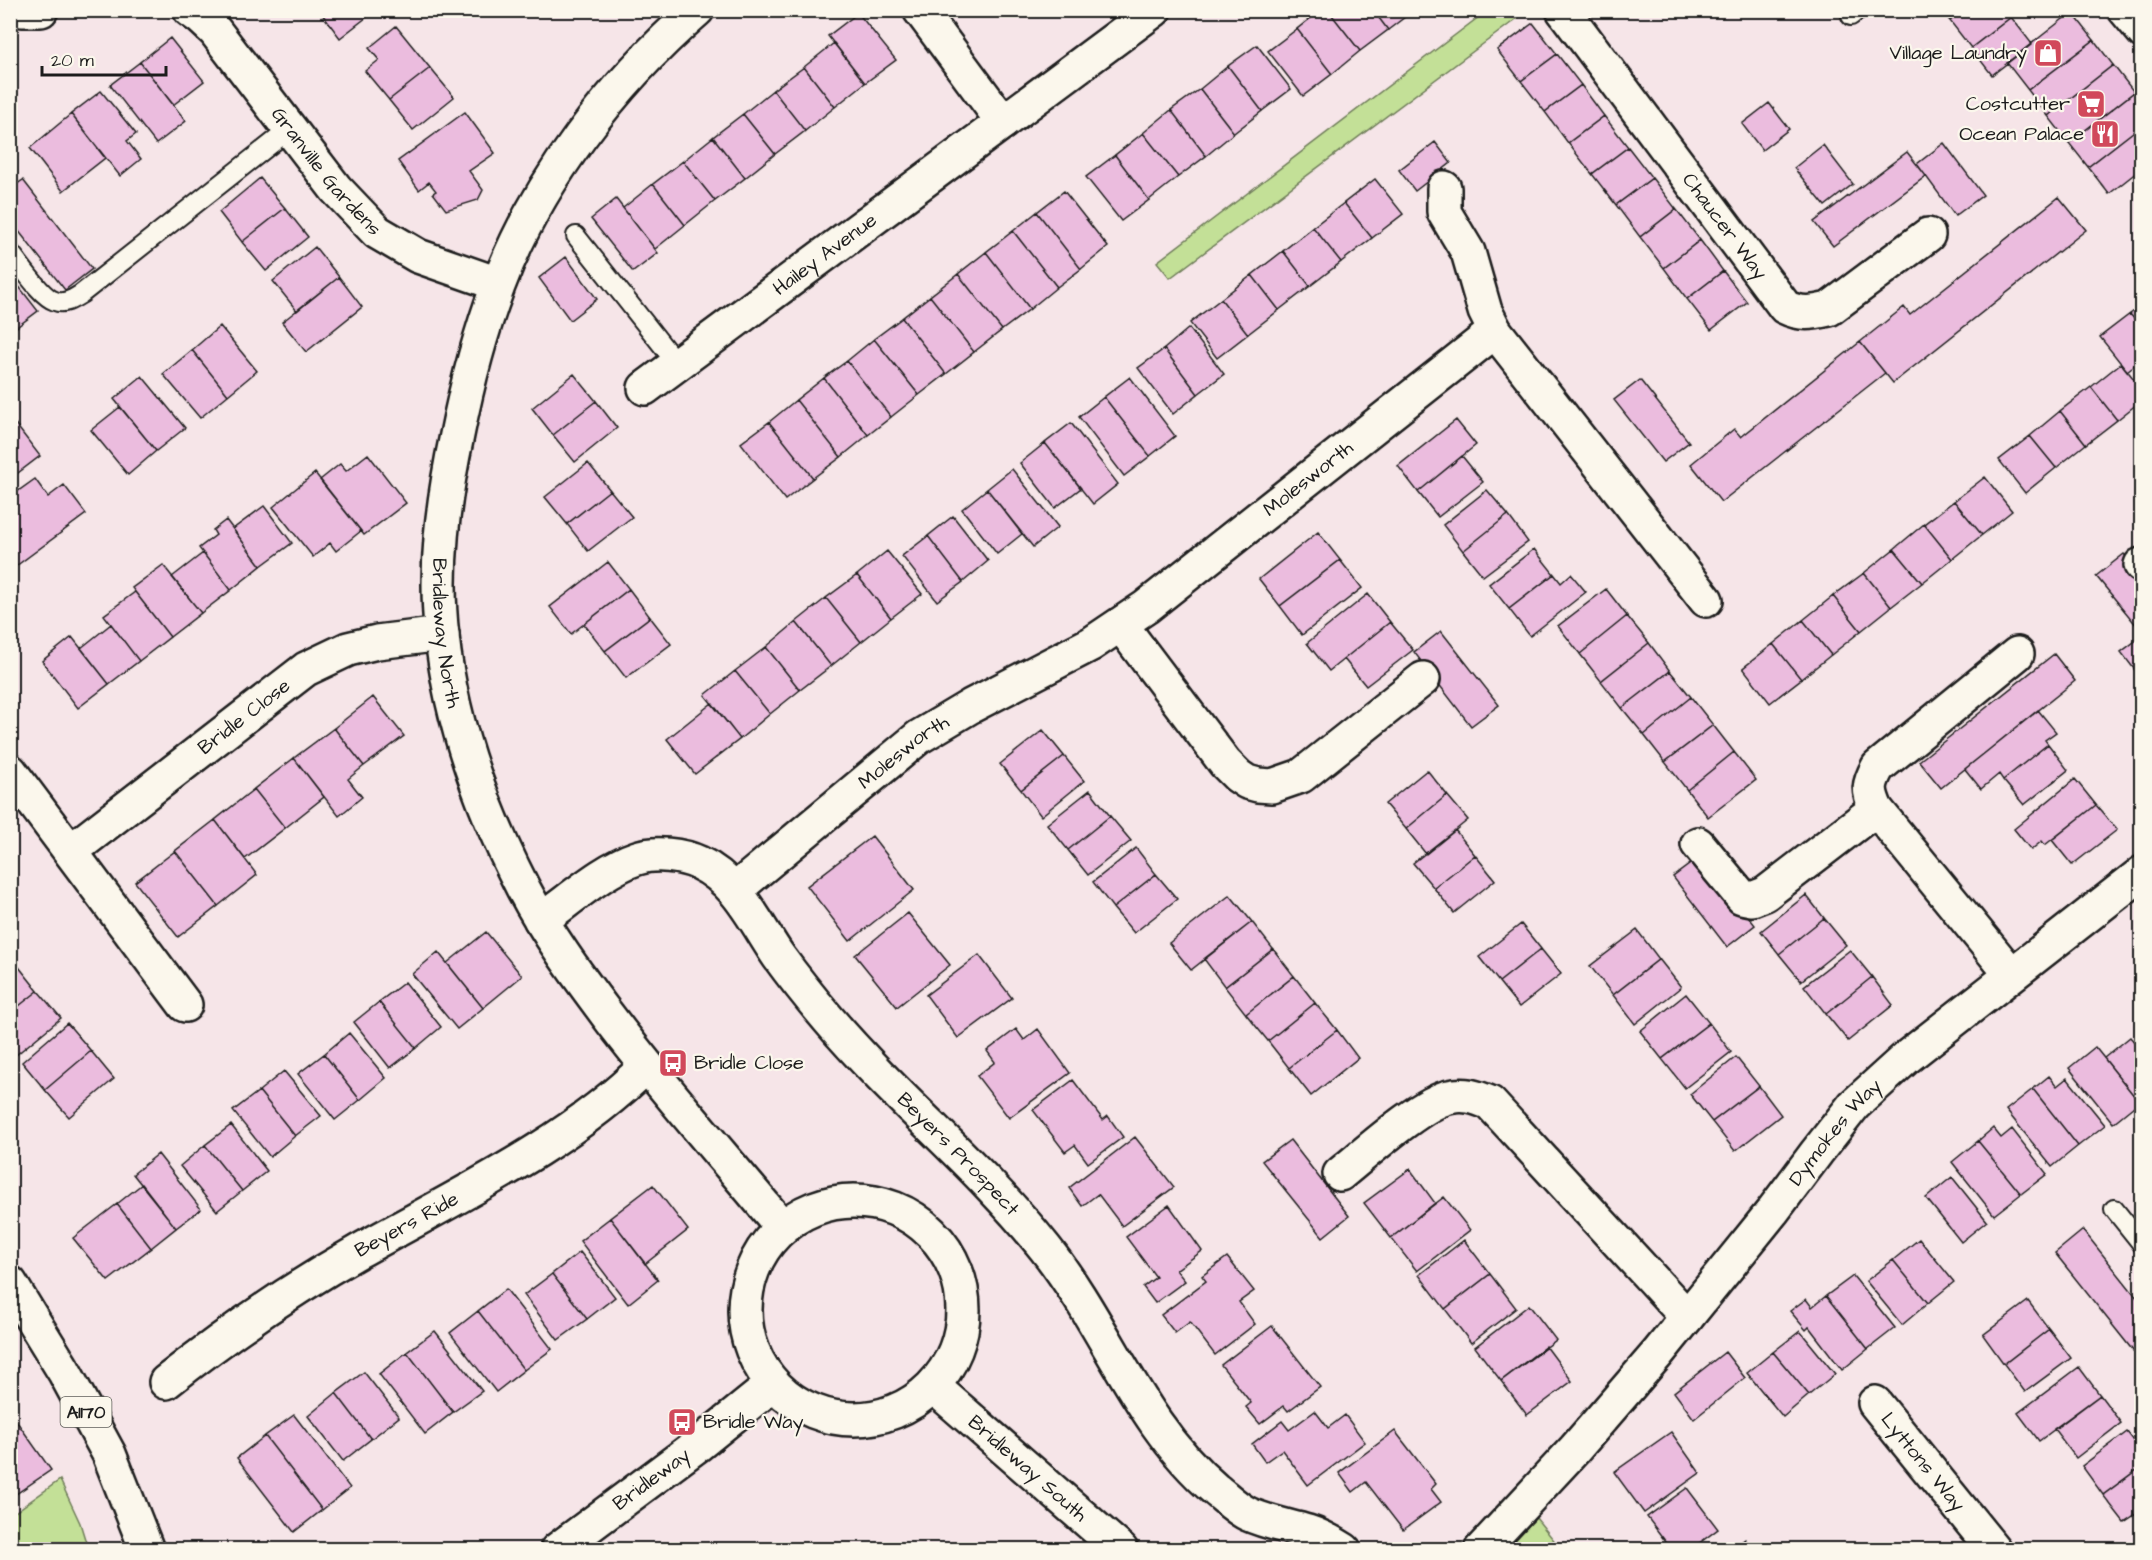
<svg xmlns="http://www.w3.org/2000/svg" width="2152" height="1560" font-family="'Architects Daughter',sans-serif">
	<rect width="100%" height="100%" fill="#f6e5e8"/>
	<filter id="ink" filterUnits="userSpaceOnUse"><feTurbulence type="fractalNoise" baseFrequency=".0167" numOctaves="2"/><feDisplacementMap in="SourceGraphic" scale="12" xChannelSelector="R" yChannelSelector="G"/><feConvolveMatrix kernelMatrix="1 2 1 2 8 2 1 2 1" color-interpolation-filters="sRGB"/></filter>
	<g filter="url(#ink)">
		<path fill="#c3e097" stroke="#707e5a" stroke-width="1.5" d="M1488 10 1527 11 1170 278 1157 262Z
			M60 1480 80 1523 88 1549H11V1515Z
			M1536 1518 1561 1549H1506Z"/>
		<path fill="#ebbcde" stroke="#1c1c1c" stroke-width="1.5" d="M319 10H376L340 38Z
			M1321 10H1328L1360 51 1332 74 1297 29Z
			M1328 10H1373L1388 30 1360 51Z
			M1373 10H1414L1388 30Z
			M1941 10H1964L1950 21Z
			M1964 10H2006L2011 17 1971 48 1950 21Z
			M2072 12 2094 40 2028 90 2007 63Z
			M858 13 896 60 865 83 828 36Z
			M2011 17 2032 44 1992 75 1971 48Z
			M1533 23 1557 54 1521 81 1497 50Z
			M396 26 430 68 389 100 365 71 379 60 369 48Z
			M1297 29 1332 74 1303 96 1268 51Z
			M170 38 204 81 173 105 140 62Z
			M2094 40 2113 65 2048 116 2028 90Z
			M834 43 865 83 835 107 804 67Z
			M1257 45 1291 89 1262 111 1228 66Z
			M1557 54 1581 85 1545 112 1521 81Z
			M140 62 186 121 156 144 110 85Z
			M2113 65 2134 92 2069 143 2048 116Z
			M1228 66 1262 111 1234 133 1200 89Z
			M804 67 835 107 805 131 773 90Z
			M430 68 454 97 413 130 389 100Z
			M1581 85 1604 116 1568 143 1545 112Z
			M1200 89 1234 133 1206 156 1171 110Z
			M773 90 805 131 775 154 743 114Z
			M101 91 136 134 127 141 141 159 120 176 71 114Z
			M2134 92 2142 101V125L2088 167 2069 143Z
			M1769 103 1789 129 1762 150 1742 124Z
			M1171 110 1206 156 1178 177 1143 133Z
			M465 112 495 153 469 171 483 190 478 200 446 210 433 193 436 191 429 182 419 190 398 161Z
			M71 114 105 158 63 191 30 148Z
			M743 114 775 154 745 178 713 137Z
			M1604 116 1628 147 1592 174 1568 143Z
			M2142 125V168L2109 194 2088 167Z
			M1143 133 1178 177 1149 200 1115 155Z
			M713 137 745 178 715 201 683 161Z
			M1435 142 1451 163 1415 191 1399 170Z
			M1944 143 1983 195 1955 216 1917 164Z
			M1823 145 1853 184 1825 206 1794 168Z
			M1628 147 1652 178 1616 205 1592 174Z
			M1907 152 1926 176 1833 246 1814 222Z
			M1115 155 1149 200 1121 221 1086 177Z
			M683 161 715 201 685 225 653 184Z
			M260 178 285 208 242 242 219 212Z
			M1652 178 1676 209 1640 237 1616 205Z
			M1375 179 1403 214 1372 238 1344 203Z
			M23 180 92 269 65 290 10 220V189Z
			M653 184 685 225 655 249 623 208Z
			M1064 191 1108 247 1081 269 1037 212Z
			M2059 197 2086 230 1893 383 1860 342 1904 307 1910 315Z
			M616 199 658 253 633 272 591 219Z
			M1344 203 1372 238 1341 262 1313 227Z
			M285 208 308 237 266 271 242 242Z
			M1676 209 1700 240 1664 268 1640 237Z
			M1037 212 1081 269 1057 287 1013 231Z
			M1313 227 1341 262 1310 286 1283 251Z
			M1013 231 1057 287 1030 309 986 252Z
			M1700 240 1723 271 1687 299 1664 268Z
			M315 247 339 277 297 311 273 281Z
			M1283 251 1310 286 1279 310 1252 275Z
			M986 252 1030 309 1002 330 958 274Z
			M566 257 597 299 570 320 539 278Z
			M1723 271 1747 302 1711 330 1687 299Z
			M958 274 1002 330 974 352 930 296Z
			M10 275 38 311 10 332Z
			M1252 275 1279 310 1248 334 1221 299Z
			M339 277 362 307 306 352 282 322Z
			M930 296 974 352 946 374 902 318Z
			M1221 299 1248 334 1217 358 1190 323Z
			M2142 305V328L2130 314Z
			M2130 314 2142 328V359L2127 371 2100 337Z
			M902 318 946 374 919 395 874 339Z
			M220 326 257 371 228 395 192 350Z
			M1189 328 1224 374 1198 394 1164 349Z
			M874 339 919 395 891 417 847 361Z
			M1860 342 1885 373 1721 502 1691 464 1734 429 1741 437Z
			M1164 349 1198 394 1173 414 1138 368Z
			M192 350 228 395 200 418 163 374Z
			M847 361 891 417 868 435 824 378Z
			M2121 363 2142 389V400L2117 420 2091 387Z
			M574 374 596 401 553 435 532 408Z
			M142 376 185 428 156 451 114 399Z
			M1130 377 1175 436 1150 456 1104 397Z
			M824 378 868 435 841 457 796 400Z
			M1640 380 1689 442 1663 462 1614 400Z
			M2091 387 2117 420 2086 444 2060 411Z
			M1104 397 1150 456 1124 476 1079 417Z
			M796 400 841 457 813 478 769 422Z
			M596 401 617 428 575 462 553 435Z
			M120 407 156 451 128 475 91 430Z
			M2060 411 2086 444 2056 468 2030 436Z
			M1456 420 1476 445 1418 492 1398 466Z
			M13 421 40 456 10 479V423Z
			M769 422 813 478 785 500 741 443Z
			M1071 423 1118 484 1093 504 1045 443Z
			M2030 436 2056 468 2025 493 1999 460Z
			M1045 443 1081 488 1055 508 1020 463Z
			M368 454 406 503 364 535 320 480 340 464 346 471Z
			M1462 456 1483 482 1438 517 1418 492Z
			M588 463 610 490 567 524 545 497Z
			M1012 469 1058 527 1033 547 987 489Z
			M315 473 361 531 336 551 330 543 313 557 273 507Z
			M1985 477 2012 511 1982 535 1954 501Z
			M35 479 48 497 64 485 86 514 16 566 10 559V497Z
			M987 489 1022 534 997 554 962 509Z
			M610 490 632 517 588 551 567 524Z
			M1487 490 1508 515 1463 551 1443 525Z
			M1954 501 1982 535 1952 559 1924 524Z
			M264 506 292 543 261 566 233 529Z
			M1508 515 1528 542 1483 576 1463 551Z
			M953 516 988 561 963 582 928 536Z
			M226 520 261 566 231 590 199 548 216 535 213 530Z
			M1924 524 1952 559 1922 583 1894 549Z
			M1318 532 1340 560 1280 606 1259 579Z
			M928 536 963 582 937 601 902 556Z
			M1534 549 1554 574 1509 609 1489 584Z
			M1894 549 1922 583 1891 607 1864 573Z
			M887 551 922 594 891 618 857 575Z
			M203 553 231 590 201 613 172 577Z
			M2124 554 2142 575V622L2137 626 2096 576Z
			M1340 560 1362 588 1302 635 1280 606Z
			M608 562 629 589 571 634 550 607Z
			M163 565 201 613 170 637 132 588Z
			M1864 573 1891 607 1861 631 1833 596Z
			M1554 574 1561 583 1571 574 1586 592 1530 636 1509 609Z
			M857 575 891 618 861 642 826 598Z
			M629 589 650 617 605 651 584 624Z
			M1606 589 1627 616 1580 654 1558 626Z
			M135 592 170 637 139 661 104 615Z
			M1368 594 1390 622 1329 671 1307 643Z
			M1833 596 1861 631 1831 655 1803 620Z
			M826 598 861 642 831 666 796 622Z
			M1627 616 1649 643 1601 681 1580 654Z
			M650 617 671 644 626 678 605 651Z
			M1803 620 1831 655 1801 679 1773 644Z
			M796 622 831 666 800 690 766 647Z
			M1390 622 1413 650 1366 686 1344 659Z
			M111 624 139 661 109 684 81 648Z
			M1441 631 1499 705 1471 726 1414 652Z
			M2142 636V678H2141L2121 652Z
			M72 637 109 684 78 708 42 661Z
			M1649 643 1670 671 1622 708 1601 681Z
			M1773 644 1801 679 1770 703 1743 668Z
			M766 647 800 690 770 714 735 671Z
			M2054 654 2075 681 1941 788 1919 761Z
			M735 671 770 714 740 739 705 695Z
			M1670 671 1691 697 1644 735 1622 708Z
			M373 697 404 736 364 766 334 728Z
			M1691 697 1713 725 1665 762 1644 735Z
			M712 703 740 739 695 774 667 739Z
			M2038 710 2056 732 2045 740 2048 744 2003 780 1999 774 1981 789 1965 769Z
			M1713 725 1734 752 1687 790 1665 762Z
			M334 728 364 766 348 779 362 797 339 816 294 758Z
			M1043 730 1064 756 1021 790 1000 764Z
			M2048 744 2068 770 2024 805 2003 780Z
			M1734 752 1756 780 1708 817 1687 790Z
			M1064 756 1084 781 1041 816 1021 790Z
			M294 758 324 797 285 828 254 789Z
			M1427 770 1447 795 1406 829 1385 804Z
			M2075 779 2096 805 2045 845 2042 841 2031 850 2014 829Z
			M254 789 285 828 245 859 215 820Z
			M1090 790 1110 816 1068 850 1047 824Z
			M1447 795 1468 820 1426 854 1406 829Z
			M2096 805 2117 830 2072 865 2052 840Z
			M1110 816 1131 841 1088 875 1068 850Z
			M215 820 257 875 218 906 175 851Z
			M1455 830 1475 855 1434 888 1413 863Z
			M872 836 914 890 850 941 807 886Z
			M1136 848 1156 874 1113 908 1093 882Z
			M175 851 218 906 178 937 135 882Z
			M1475 855 1495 880 1454 913 1434 888Z
			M1701 856 1755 925 1727 947 1673 877Z
			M1156 874 1177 899 1134 933 1113 908Z
			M1230 895 1252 922 1191 970 1169 943Z
			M1806 895 1824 918 1779 954 1761 931Z
			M908 913 950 965 897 1007 855 955Z
			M1824 918 1846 945 1801 981 1779 954Z
			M1252 922 1273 949 1225 987 1204 959Z
			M1521 924 1541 949 1499 982 1479 957Z
			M1637 930 1659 959 1613 995 1590 966Z
			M486 932 522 976 483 1008 447 963Z
			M1273 949 1294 976 1246 1014 1225 987Z
			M1541 949 1561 974 1519 1007 1499 982Z
			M1850 950 1872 977 1826 1014 1804 986Z
			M438 952 483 1008 457 1029 412 974Z
			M979 955 1012 998 958 1038 926 995Z
			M1659 959 1681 987 1635 1024 1613 995Z
			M15 962 38 991 10 1013V966Z
			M1294 976 1315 1003 1268 1041 1246 1014Z
			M1872 977 1893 1005 1848 1041 1826 1014Z
			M405 982 441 1027 416 1048 379 1002Z
			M38 991 61 1018 16 1055 10 1049V1013Z
			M1686 994 1709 1023 1662 1059 1640 1031Z
			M379 1002 416 1048 390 1068 354 1022Z
			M1315 1003 1337 1030 1289 1068 1268 1041Z
			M67 1023 91 1051 45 1090 22 1062Z
			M1709 1023 1731 1052 1685 1088 1662 1059Z
			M1016 1029 1024 1040 1038 1029 1070 1073 1009 1118 977 1076 995 1062 987 1051Z
			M1337 1030 1358 1058 1311 1096 1289 1068Z
			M349 1033 386 1078 360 1100 324 1054Z
			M2130 1037 2142 1051V1100L2139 1102 2104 1058Z
			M2095 1047 2139 1102 2113 1123 2069 1068Z
			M91 1051 114 1079 69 1117 45 1090Z
			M324 1054 360 1100 335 1120 298 1074Z
			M1736 1057 1759 1086 1712 1122 1690 1094Z
			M284 1071 321 1116 295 1136 259 1091Z
			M2049 1076 2057 1086 2067 1078 2105 1125 2078 1146 2033 1089Z
			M1073 1080 1103 1120 1108 1116 1123 1137 1088 1163 1075 1145 1065 1152 1033 1110Z
			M1759 1086 1781 1115 1735 1151 1712 1122Z
			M2033 1089 2078 1146 2052 1167 2006 1110Z
			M259 1091 295 1136 270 1157 233 1111Z
			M231 1125 267 1171 242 1191 205 1145Z
			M1993 1128 2001 1138 2012 1129 2047 1174 2021 1194 1978 1141Z
			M1135 1137 1174 1187 1122 1226 1098 1194 1082 1206 1069 1188Z
			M1290 1140 1349 1216 1323 1237 1262 1161Z
			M1978 1141 2021 1194 1994 1215 1952 1162Z
			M205 1145 242 1191 217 1211 180 1166Z
			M158 1154 201 1209 176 1228 133 1174Z
			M1410 1169 1435 1203 1391 1238 1364 1203Z
			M1952 1177 1987 1221 1961 1242 1926 1198Z
			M142 1184 176 1228 151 1248 117 1204Z
			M653 1185 688 1230 645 1264 610 1218Z
			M1444 1197 1470 1230 1417 1271 1391 1238Z
			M117 1204 151 1248 108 1281 73 1238Z
			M1169 1205 1202 1251 1176 1270 1185 1281 1155 1303 1143 1287 1156 1277 1126 1237Z
			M610 1218 658 1280 628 1304 580 1241Z
			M2083 1230 2142 1304V1362L2055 1253Z
			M1919 1239 1954 1282 1928 1303 1893 1260Z
			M1464 1240 1490 1274 1445 1309 1419 1275Z
			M580 1252 615 1297 587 1319 552 1274Z
			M1227 1257 1254 1291 1239 1302 1255 1324 1215 1355 1190 1322 1175 1333 1161 1315 1206 1281 1202 1276Z
			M1893 1260 1928 1303 1902 1325 1866 1281Z
			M552 1274 587 1319 558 1340 524 1295Z
			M1490 1274 1516 1308 1471 1343 1445 1309Z
			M1853 1276 1895 1328 1868 1349 1826 1296Z
			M506 1289 552 1349 524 1370 478 1311Z
			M1826 1296 1868 1349 1842 1370 1809 1327 1806 1330 1790 1311 1806 1299 1812 1307Z
			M2028 1301 2049 1329 2004 1364 1983 1335Z
			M1529 1305 1556 1340 1501 1381 1475 1347Z
			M478 1311 524 1370 496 1392 450 1333Z
			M1272 1326 1320 1387 1288 1411 1284 1406 1260 1424 1246 1407 1251 1403 1221 1365Z
			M2049 1329 2071 1358 2025 1392 2004 1364Z
			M435 1331 482 1391 453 1412 407 1352Z
			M1800 1331 1835 1374 1809 1395 1773 1352Z
			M1546 1346 1572 1381 1527 1415 1501 1381Z
			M407 1352 453 1412 425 1434 379 1374Z
			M1725 1352 1745 1378 1694 1419 1674 1392Z
			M1773 1352 1809 1395 1783 1417 1747 1373Z
			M2079 1367 2100 1395 2039 1441 2018 1413Z
			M364 1372 399 1417 371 1439 336 1393Z
			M336 1393 371 1439 343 1461 308 1416Z
			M2100 1395 2121 1423 2076 1458 2054 1429Z
			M1315 1411 1328 1428 1345 1415 1365 1442 1308 1485 1282 1450 1265 1462 1252 1444 1282 1421 1289 1430Z
			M10 1412 51 1470 10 1498Z
			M294 1415 350 1488 322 1510 265 1436Z
			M1395 1431 1436 1484 1431 1489 1441 1502 1403 1530 1366 1482 1353 1492 1339 1473Z
			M1671 1432 1700 1473 1644 1513 1614 1472Z
			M2127 1432 2142 1451V1466L2103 1495 2082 1466Z
			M265 1436 322 1510 294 1532 237 1458Z
			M2142 1466V1510L2124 1522 2103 1495Z
			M1687 1488 1718 1529 1690 1550H1672L1647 1517Z
			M1745 1539 1752 1550H1731Z"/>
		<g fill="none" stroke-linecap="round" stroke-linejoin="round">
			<g stroke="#1c1c1c" stroke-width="22">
				<path id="service" d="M1851 16 1858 10
					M576 236 677 364
					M10 252C20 264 41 297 55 301 64 305 73 299 81 294L290 129
					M2114 1209 2142 1244"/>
			</g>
			<g stroke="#1c1c1c" stroke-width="33">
				<path id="pedestrian" d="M2122 10 2142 34"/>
			</g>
			<g stroke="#1c1c1c" stroke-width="38">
				<g id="minor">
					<path d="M22 10H41"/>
					<path id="s1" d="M190 10 201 18 215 31 336 189 377 232 418 256 498 284"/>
					<path id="s2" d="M697 10C614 82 536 183 498 286 480 334 467 384 457 435 443 501 434 569 442 636 451 724 483 810 523 888 547 934 578 976 608 1016 663 1089 724 1157 782 1227"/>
					<path d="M920 10 1003 122"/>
					<path id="s3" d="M1563 10 1785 307C1801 315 1812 313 1829 309L1928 235"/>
					<path d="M1444 188V212L1468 252 1485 311 1495 331 1706 600"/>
					<path id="s4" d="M645 388 1154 10"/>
					<path d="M2141 565H2142"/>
					<path d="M1121 625 1225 763 1238 776 1247 782 1258 785 1272 786 1301 776 1423 679"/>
					<path d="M10 771 185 1005"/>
					<path d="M1698 844 1742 897 1752 899 1765 894 1876 809"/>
					<path id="s5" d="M71 851 306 669 348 649 377 642 442 634"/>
					<path id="s6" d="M735 890 919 737 971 706 1091 644 1146 607 1495 331"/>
					<path id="s7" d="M541 920C570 900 604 869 637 858 655 852 682 855 699 863 738 881 756 924 779 957 795 979 812 1000 829 1020 897 1100 980 1166 1045 1248 1107 1326 1139 1425 1216 1490 1226 1498 1237 1509 1248 1514 1268 1523 1288 1526 1308 1532 1321 1536 1333 1543 1344 1550"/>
					<path d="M2011 974 1876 809C1868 790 1868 785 1878 767L2017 654"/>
					<path d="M1340 1174C1365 1154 1421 1103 1449 1097 1464 1093 1476 1097 1490 1103L1687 1317"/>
					<circle cx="854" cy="1310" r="109"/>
					<path id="s8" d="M166 1382C228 1333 290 1290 359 1251 453 1198 570 1143 646 1066"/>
					<path id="s9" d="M934 1387 1121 1550"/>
					<path id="s10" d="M1875 1403 1994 1550"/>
					<path id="s11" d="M557 1550 699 1444 772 1385"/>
					<path id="s12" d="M1481 1550 1575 1449 1658 1353 1772 1212 1817 1152 1854 1105 1907 1057 2142 873"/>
				</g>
			</g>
			<g stroke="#1c1c1c" stroke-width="38">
				<path id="primary" d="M10 1283 64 1371 109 1454 147 1550"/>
			</g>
			<use href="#service" stroke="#fbf7ec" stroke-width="18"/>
			<use href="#pedestrian" stroke="#fbf7ec" stroke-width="28"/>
			<use href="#minor" stroke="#fbf7ec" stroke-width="33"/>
			<use href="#primary" stroke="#fbf7ec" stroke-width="33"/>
		</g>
	</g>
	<defs>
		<g id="shop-square" transform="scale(1.5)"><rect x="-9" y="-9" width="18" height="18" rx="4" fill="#d1495b" stroke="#fbf7ec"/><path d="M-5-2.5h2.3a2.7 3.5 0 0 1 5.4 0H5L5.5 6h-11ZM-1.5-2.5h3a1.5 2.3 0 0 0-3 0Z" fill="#fff"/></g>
		<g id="supermarket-square" transform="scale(1.5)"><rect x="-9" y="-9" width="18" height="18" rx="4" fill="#d1495b" stroke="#fbf7ec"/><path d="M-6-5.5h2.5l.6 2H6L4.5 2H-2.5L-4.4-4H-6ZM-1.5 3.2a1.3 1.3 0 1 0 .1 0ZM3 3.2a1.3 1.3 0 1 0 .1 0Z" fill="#fff"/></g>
		<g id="restaurant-square" transform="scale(1.5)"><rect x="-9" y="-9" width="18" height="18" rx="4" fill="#d1495b" stroke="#fbf7ec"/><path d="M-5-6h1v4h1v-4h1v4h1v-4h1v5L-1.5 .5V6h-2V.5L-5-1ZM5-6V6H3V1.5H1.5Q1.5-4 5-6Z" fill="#fff"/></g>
		<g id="bus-square" transform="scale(1.5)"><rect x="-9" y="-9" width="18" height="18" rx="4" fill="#d1495b" stroke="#fbf7ec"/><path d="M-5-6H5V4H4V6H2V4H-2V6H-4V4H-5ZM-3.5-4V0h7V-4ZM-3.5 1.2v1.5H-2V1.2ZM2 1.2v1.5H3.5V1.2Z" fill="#fff"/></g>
	</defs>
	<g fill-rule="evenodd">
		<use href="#shop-square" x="2048" y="53"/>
		<use href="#supermarket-square" x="2091" y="104"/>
		<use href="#restaurant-square" x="2105" y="134"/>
		<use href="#bus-square" x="673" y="1063"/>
		<use href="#bus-square" x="682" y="1422"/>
	</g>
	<g text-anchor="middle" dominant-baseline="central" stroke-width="4.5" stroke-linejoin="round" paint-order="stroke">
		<rect fill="#fbf7ec" stroke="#5f5e5a" stroke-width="1.5" x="60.5" y="1397" width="51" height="30" rx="4.5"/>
		<g font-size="18" font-weight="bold" fill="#1c1c1c">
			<text x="86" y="1412">A1170</text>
		</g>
		<g font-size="20" fill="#1c1c1c" stroke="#fbf7ec" text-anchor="end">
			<text x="2027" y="53">Village Laundry</text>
			<text x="2070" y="104">Costcutter</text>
			<text x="2084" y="134">Ocean Palace</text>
			<text x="694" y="1063" text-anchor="start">Bridle Close</text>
			<text x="703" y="1422" text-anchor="start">Bridle Way</text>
		</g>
		<g font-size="20" fill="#1c1c1c" stroke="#fbf7ec">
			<text stroke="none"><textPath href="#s1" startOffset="212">Granville Gardens</textPath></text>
			<text stroke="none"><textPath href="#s3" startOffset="270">Chaucer Way</textPath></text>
			<text stroke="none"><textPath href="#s4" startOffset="224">Hailey Avenue</textPath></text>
			<text stroke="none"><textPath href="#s6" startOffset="708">Molesworth</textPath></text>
			<text stroke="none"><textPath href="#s2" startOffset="698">Bridleway North</textPath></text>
			<text stroke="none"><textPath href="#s5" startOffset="219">Bridle Close</textPath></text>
			<text stroke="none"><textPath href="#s6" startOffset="218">Molesworth</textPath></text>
			<text stroke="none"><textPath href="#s12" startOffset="548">Dymokes Way</textPath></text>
			<text stroke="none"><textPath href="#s7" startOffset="570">Beyers Prospect</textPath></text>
			<text stroke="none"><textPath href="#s8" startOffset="288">Beyers Ride</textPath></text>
			<text stroke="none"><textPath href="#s10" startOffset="76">Lyttons Way</textPath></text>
			<text stroke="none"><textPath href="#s9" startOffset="124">Bridleway South</textPath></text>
			<text stroke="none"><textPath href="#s11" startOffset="118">Bridleway</textPath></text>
		</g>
	</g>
	<rect width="2152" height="1560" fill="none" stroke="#fbf7ec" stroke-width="36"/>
	<rect x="18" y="18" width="2116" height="1524" fill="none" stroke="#1c1c1c" stroke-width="2" filter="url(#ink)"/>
	<path d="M42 66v9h124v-9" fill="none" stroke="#1c1c1c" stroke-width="3"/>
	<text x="51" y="66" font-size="18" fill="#1c1c1c" stroke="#fbf7ec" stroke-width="4.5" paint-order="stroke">20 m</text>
</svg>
